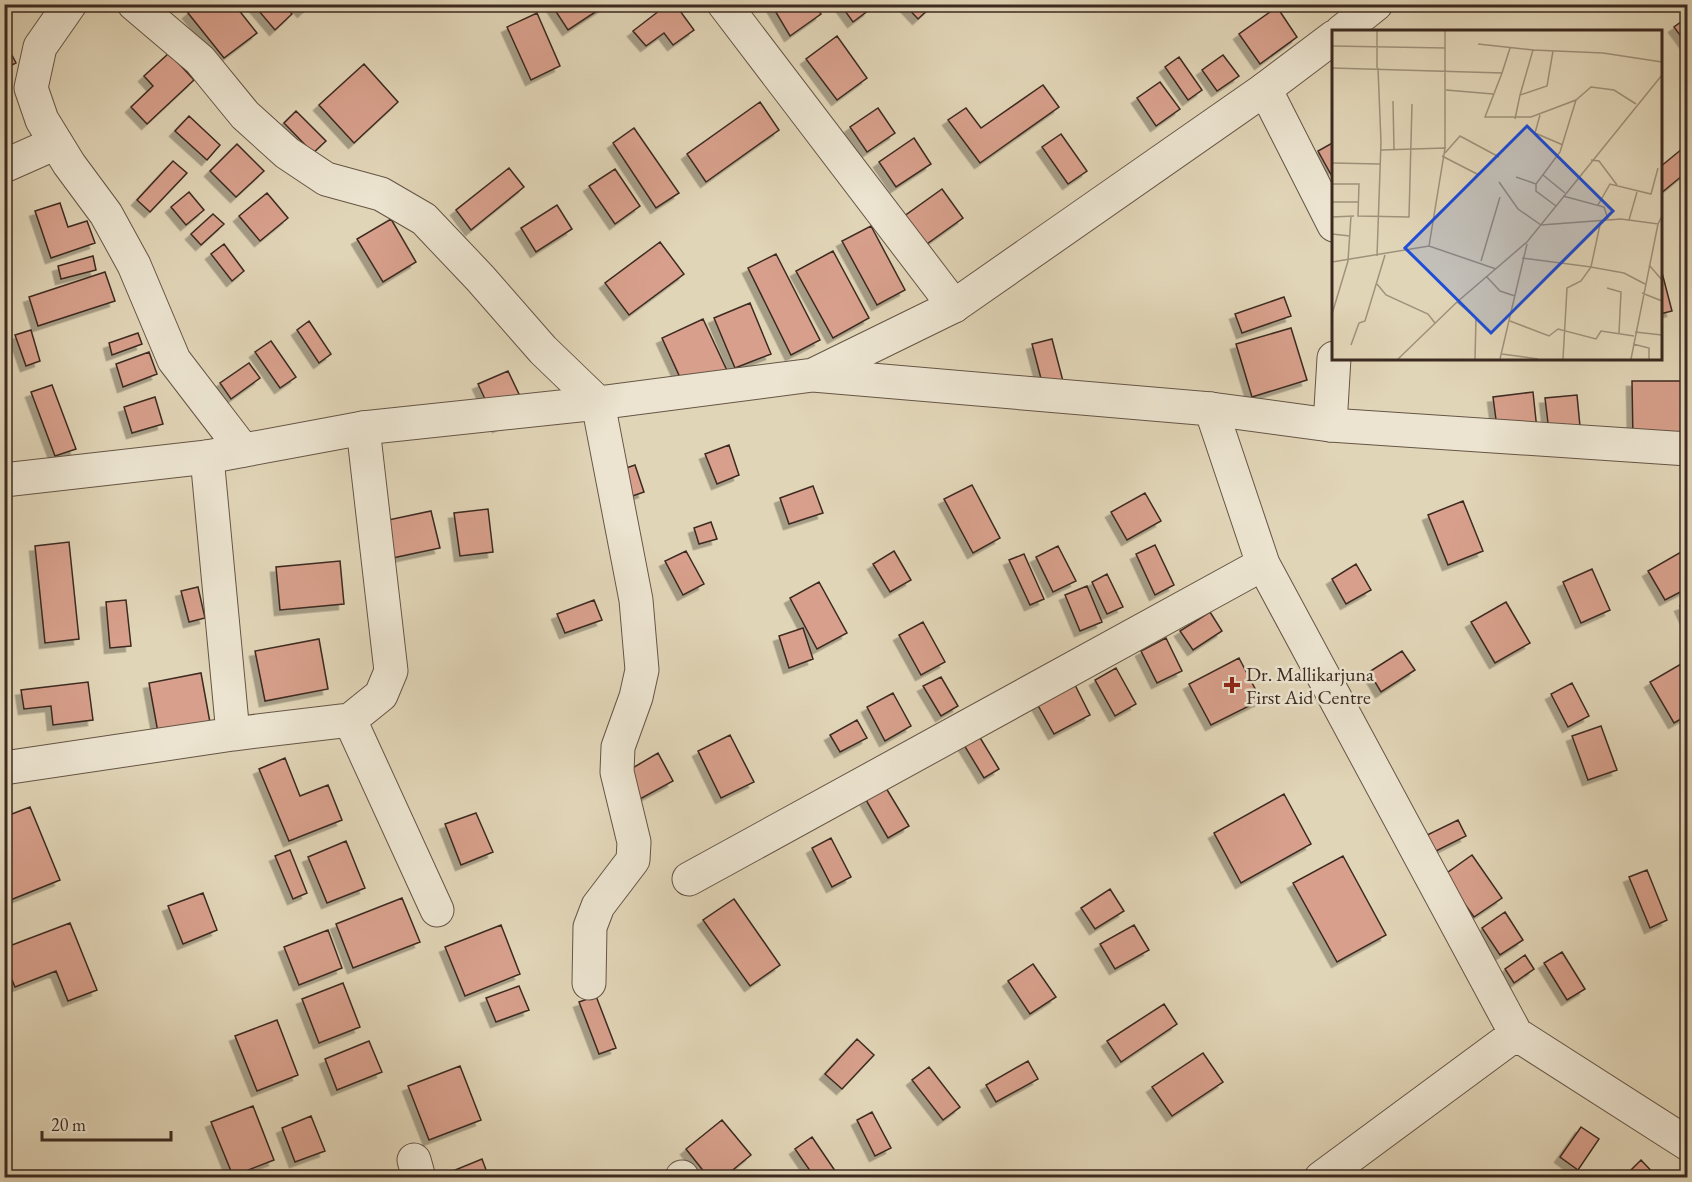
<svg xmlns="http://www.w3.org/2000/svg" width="1692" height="1182" font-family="'EB Garamond',serif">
	<defs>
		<filter id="shadow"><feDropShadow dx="-5.5" dy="5.5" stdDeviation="0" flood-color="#0004"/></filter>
	</defs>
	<rect width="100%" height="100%" fill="#e1d5b7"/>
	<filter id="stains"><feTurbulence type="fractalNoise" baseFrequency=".00333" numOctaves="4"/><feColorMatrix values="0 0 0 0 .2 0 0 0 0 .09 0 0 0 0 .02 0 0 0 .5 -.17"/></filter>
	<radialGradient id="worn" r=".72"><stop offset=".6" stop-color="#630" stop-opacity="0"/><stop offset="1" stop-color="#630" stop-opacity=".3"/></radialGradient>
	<path fill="#d8a08c" stroke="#3c2a20" stroke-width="1.5" filter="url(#shadow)" d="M199 4H234L257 33 224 58 188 13Z
		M253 4H283L292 14 275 30Z
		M296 4H311L303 12Z
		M551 4H606V5L568 30Z
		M668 4H675L694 30 673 45 664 33 646 46 633 31Z
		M771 4H815L821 14 790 36Z
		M840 4H865L869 10 853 22Z
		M904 4H934L918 19Z
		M1277 7 1297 37 1260 64 1239 34Z
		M537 13 560 66 531 80 507 27Z
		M1688 17V46L1674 27Z
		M837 36 867 78 837 100 806 59Z
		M6 44 16 63 4 69V45Z
		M169 53 194 80 147 124 131 107 153 86 144 76Z
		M1223 55 1239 76 1217 91 1202 70Z
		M1179 57 1202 90 1188 100 1165 67Z
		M364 64 398 102 354 143 319 105Z
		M1160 82 1180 109 1156 126 1137 98Z
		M1043 85 1059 107 980 163 948 120 966 108 981 128Z
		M760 102 779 130 706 182 687 154Z
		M878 108 895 133 867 152 850 127Z
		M296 111 326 141 313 153 284 123Z
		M189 116 220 145 207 160 175 131Z
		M634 128 679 193 656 208 613 143Z
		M1061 134 1087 171 1068 184 1042 147Z
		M914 138 931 164 896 187 879 162Z
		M1334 142V180L1318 151Z
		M237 144 264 171 236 197 210 171Z
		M1688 144V171L1660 194V167Z
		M173 161 187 173 150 212 137 200Z
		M509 168 524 187 471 230 456 210Z
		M615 169 640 206 615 224 589 186Z
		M942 189 963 218 924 246 903 217Z
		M189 192 204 210 186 225 171 207Z
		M267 193 288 218 260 241 239 216Z
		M60 203 68 227 87 221 95 243 51 258 35 211Z
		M557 205 572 229 536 252 521 228Z
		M213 214 224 224 201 245 191 234Z
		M391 219 416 262 383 282 357 239Z
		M871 226 905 290 877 305 842 241Z
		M660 242 684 274 629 315 605 283Z
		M224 244 244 271 232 281 211 254Z
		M833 251 869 318 833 338 796 271Z
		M776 254 820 340 791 355 748 268Z
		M93 256 96 270 61 279 58 266Z
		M1660 265 1672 311 1660 314Z
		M105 272 115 301 38 326 29 297Z
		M1284 297 1291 316 1242 333 1235 314Z
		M750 303 771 354 735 368 714 318Z
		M703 319 730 377 689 397 662 338Z
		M309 321 331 354 319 363 297 330Z
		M1291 328 1307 380 1252 397 1236 344Z
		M31 330 40 361 26 366 15 335Z
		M138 333 142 344 112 355 109 343Z
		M1052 339 1064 385 1044 390 1032 344Z
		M271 341 296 377 280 388 255 352Z
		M149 352 157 374 123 387 116 364Z
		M249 363 260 378 231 399 220 383Z
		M508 371 528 413 498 427 478 384Z
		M1632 381H1688V441L1633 442Z
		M52 385 76 449 55 456 31 392Z
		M1533 392 1537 430 1498 435 1493 397Z
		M1577 395 1581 437 1550 440 1545 398Z
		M155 397 163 424 132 433 124 407Z
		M729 445 739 475 717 484 705 454Z
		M635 465 644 492 615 502 606 475Z
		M972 485 1000 538 973 553 944 499Z
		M813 486 823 513 789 524 780 498Z
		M1145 493 1161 521 1127 540 1111 512Z
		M1463 501 1483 551 1448 565 1428 515Z
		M488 509 493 552 460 556 454 513Z
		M431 511 440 548 383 560 374 523Z
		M711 522 717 539 699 544 694 528Z
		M69 542 79 639 45 643 35 546Z
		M1155 545 1174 585 1155 595 1136 554Z
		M1058 546 1076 581 1053 592 1036 557Z
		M1688 548V588L1665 600 1648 571Z
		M686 551 704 584 683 595 665 561Z
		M894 551 911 580 890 592 873 564Z
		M1024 554 1044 599 1030 605 1009 560Z
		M340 561 344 604 280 610 276 567Z
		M1356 564 1371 590 1346 604 1332 579Z
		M1592 569 1610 610 1581 623 1563 582Z
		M1107 574 1123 607 1107 614 1092 582Z
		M819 582 847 633 817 649 790 598Z
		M1087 586 1102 622 1080 631 1065 595Z
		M198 587 205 618 189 622 181 591Z
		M126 600 131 646 110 648 106 602Z
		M594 600 602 620 565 633 557 614Z
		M1506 602 1530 643 1495 663 1471 622Z
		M1688 603V623L1680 606Z
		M1210 612 1222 631 1193 650 1180 631Z
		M923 622 945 662 921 675 899 635Z
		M803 628 813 659 789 668 779 636Z
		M1166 638 1182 671 1157 683 1141 651Z
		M319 639 328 689 265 701 255 651Z
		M1402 651 1415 670 1381 692 1369 672Z
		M1239 658 1261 700 1211 725 1189 684Z
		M1681 664 1688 676V715L1674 723 1650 682Z
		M1116 668 1136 704 1115 716 1095 680Z
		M201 673 211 728 159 738 149 683Z
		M941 677 958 706 941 716 923 686Z
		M88 682 93 720 53 725 51 706 24 709 21 690Z
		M1074 683 1090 715 1054 734 1036 702Z
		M1572 683 1589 716 1568 727 1551 694Z
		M893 693 911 726 885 741 867 707Z
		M857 720 867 738 840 752 830 735Z
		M1601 726 1617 770 1588 780 1572 736Z
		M730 735 754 782 721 798 698 751Z
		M979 736 999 769 984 778 964 745Z
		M658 753 673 781 640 799 624 773Z
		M285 758 300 796 328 785 342 820 289 841 259 769Z
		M886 788 909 826 888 838 866 800Z
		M1284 794 1311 844 1241 883 1214 833Z
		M30 807 60 880 8 901 4 893V817Z
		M476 813 493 852 461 865 445 824Z
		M1458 820 1466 836 1432 853 1423 837Z
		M831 838 851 877 832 887 812 848Z
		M346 841 365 888 327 903 308 857Z
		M290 850 307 893 293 899 275 856Z
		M1472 855 1502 898 1474 917 1444 875Z
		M1343 856 1386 935 1337 962 1293 883Z
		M1647 870 1667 920 1650 928 1629 877Z
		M1110 889 1124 911 1095 929 1081 908Z
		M203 893 217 930 183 944 168 906Z
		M402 898 420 942 353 968 336 924Z
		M734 899 780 965 750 986 703 920Z
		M1505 912 1523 940 1500 955 1482 928Z
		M70 923 97 990 68 1001 56 971 15 987 4 961V948Z
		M501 925 520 974 465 996 445 947Z
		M1134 925 1149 950 1115 969 1100 944Z
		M328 930 342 968 299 985 284 947Z
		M1562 952 1585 989 1567 1000 1544 963Z
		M1525 955 1534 969 1514 983 1505 969Z
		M1033 964 1056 997 1030 1014 1008 981Z
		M343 983 360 1027 319 1043 302 999Z
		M519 986 529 1010 496 1022 486 998Z
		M596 996 616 1048 599 1054 579 1002Z
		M1164 1004 1177 1024 1121 1062 1107 1041Z
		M277 1020 298 1075 257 1091 235 1036Z
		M857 1039 874 1055 842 1089 825 1074Z
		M369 1041 382 1072 337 1090 325 1059Z
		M1203 1053 1223 1082 1172 1116 1152 1087Z
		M1028 1061 1038 1079 996 1102 986 1085Z
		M460 1066 481 1120 429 1140 408 1086Z
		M929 1067 960 1107 943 1120 912 1080Z
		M253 1106 274 1160 233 1176 211 1122Z
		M872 1112 891 1148 875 1156 857 1120Z
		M311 1116 325 1151 295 1162 282 1128Z
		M722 1120 751 1155 723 1178H709L686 1149Z
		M1581 1127 1599 1139 1578 1170 1560 1157Z
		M812 1137 840 1178H815L795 1149Z
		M482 1159 489 1178H438V1177Z
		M1641 1160 1658 1178H1623Z"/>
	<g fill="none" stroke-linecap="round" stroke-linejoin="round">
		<g stroke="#655546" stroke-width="35">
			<path id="minor" d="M70 4 40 47 31 88 42 120 69 164 106 214 134 265 174 360 243 450
				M134 4 200 60 245 115 287 153 326 179 381 194 424 219 480 278 543 350 598 403 636 600 642 670 636 697 618 747 617 772 634 842 633 860 598 906 590 927 589 983
				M724 4 954 306
				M1265 89 1334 225
				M4 166 56 143
				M1211 409 1263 564 1516 1034 1688 1144
				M1330 425 1334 358
				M207 457 233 734
				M350 720 437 910
				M4 768 233 734 350 720 381 695 391 671 363 428
				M689 879 1263 564
				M414 1160 419 1178
				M682 1177V1178
				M1321 1178 1516 1034"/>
		</g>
		<g stroke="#655546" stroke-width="35">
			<path id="tertiary" d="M1341 32 1376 4
				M813 375 954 306 1265 89 1334 37
				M4 480 207 457 363 428 598 403 813 375 1211 409 1330 425 1688 449"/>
		</g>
		<use href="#minor" stroke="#ece4d0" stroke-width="33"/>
		<use href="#tertiary" stroke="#ece4d0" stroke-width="33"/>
	</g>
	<path fill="#8f2418" stroke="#ece4d0" stroke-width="2" d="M1229 676h6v6h6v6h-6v6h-6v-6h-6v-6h6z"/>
	<g text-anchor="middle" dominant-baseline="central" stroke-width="5" stroke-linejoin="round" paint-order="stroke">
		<g font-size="20" fill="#3c2a20" stroke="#ece4d0" text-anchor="start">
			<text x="1246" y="674">Dr. Mallikarjuna<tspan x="1246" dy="23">First Aid Centre</tspan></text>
		</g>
	</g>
	<g transform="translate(1332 30)">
		<rect width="330" height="330" fill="#e1d5b7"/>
		<path fill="none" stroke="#9f917b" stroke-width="1.5" d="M146 14 201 20 188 65M0 16 113 18V1M113 18V118M201 20 271 23 330 32M0 38 170 43 153 87H199L244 70 259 57 282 60 304 74M45 38V1M170 43 178 18M114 60 161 64M61 71 62 119M208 85 203 103 231 115M183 89 188 65 215 56 221 21M49 120 113 118 97 216M113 123 128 106 167 127M110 126 147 145M259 130 267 131 285 155M0 133 48 134M211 145 233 163M184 147 204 154M167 152 186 179 209 195 289 189 326 194 330 186M0 154H27L26 186 77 187 80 74M231 166 272 177 276 189M0 172H26M266 175 278 154 319 164 326 138M224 176 204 161V154L228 122 244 70M0 187 22 186M297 190 305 162M0 204 18 206M45 226 49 112 46 38M190 228 259 237 269 190M149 231 168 167M0 232 97 216 164 239M317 235 330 250M154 246 168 261 183 266M45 254 54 265 96 284 103 293M275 258 289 262 287 303M310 263 330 271M125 272 144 288 143 329M0 284 16 231 19 186M178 291 217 306 226 299 264 309 269 301 302 306M303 302 330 305M301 314 317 318V329M19 315 27 293 33 291 53 225M170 324 206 329M66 329 125 272 195 212 330 45M168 329 195 214M231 329 235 258 249 251 259 237 292 243 313 254M299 329 326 194"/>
		<path fill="#1d4ed8" fill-opacity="0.15" stroke="#1d4ed8" stroke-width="3" d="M195 96 281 181 159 303 73 218Z"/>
		<rect width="330" height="330" fill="none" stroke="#3c2a20" stroke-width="3"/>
	</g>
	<rect width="1692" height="1182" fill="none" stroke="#e1d5b7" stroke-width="24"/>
	<rect x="6" y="6" width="1680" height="1170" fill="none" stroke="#3c2a20" stroke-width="3"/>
	<rect x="12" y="12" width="1668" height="1158" fill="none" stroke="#3c2a20" stroke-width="1.5"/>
	<path d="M42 1131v9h129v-9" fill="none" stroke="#3c2a20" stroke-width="3"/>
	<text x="51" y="1131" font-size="18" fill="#3c2a20" stroke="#ece4d0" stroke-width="4.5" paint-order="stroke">20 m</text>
	<rect width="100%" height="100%" filter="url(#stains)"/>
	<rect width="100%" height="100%" fill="url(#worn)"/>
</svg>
